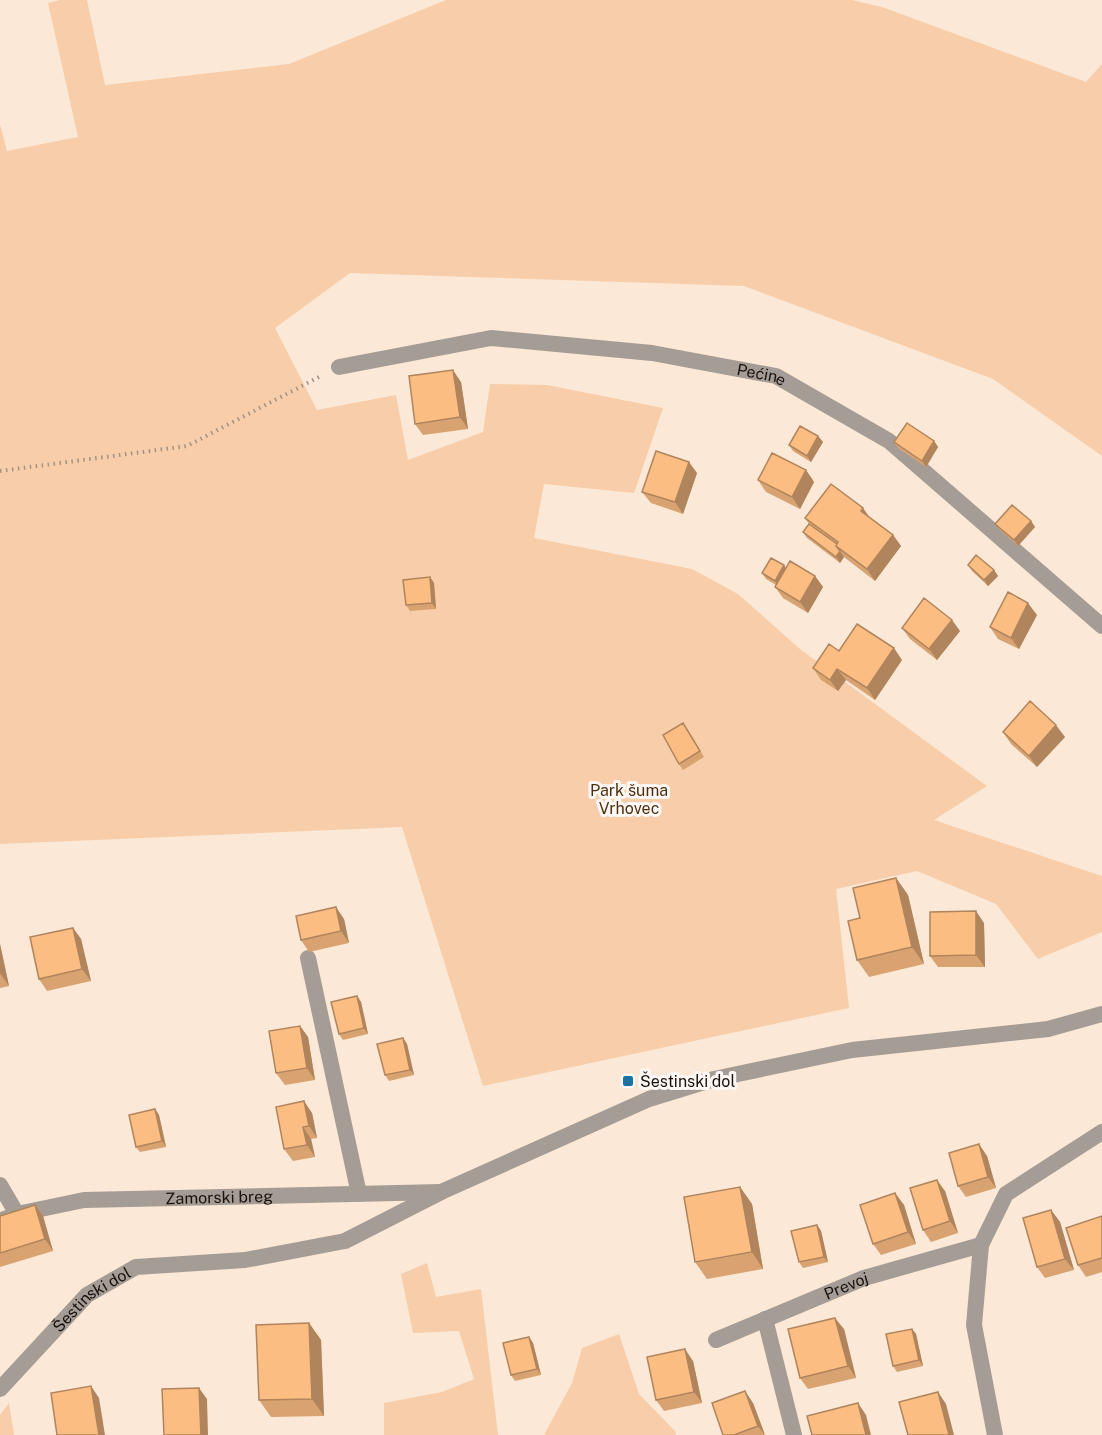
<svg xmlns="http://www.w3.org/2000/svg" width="1102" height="1435" font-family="'Public Sans',sans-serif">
	<rect width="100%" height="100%" fill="#fce8d6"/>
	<path fill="#f7cea9" d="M60 0H87L105 85 289 64 446 0H852L882 7 1086 82 1102 64V456L993 379 744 286 350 273 275 328 317 410 396 395 408 460 483 432 490 384 547 385 663 408 634 493 544 484 534 538 692 569 738 594 800 649 987 786 934 820 1102 876V932L1038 959 996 904 917 871 836 889 849 1008 483 1086 402 827 0 844V124L7 151 78 137 48 3Z
		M427 1263 436 1297 481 1289 498 1435H384V1403L442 1392 474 1379 459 1331 413 1333 401 1274Z
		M619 1334 639 1394 675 1431 676 1435H544L572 1383 582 1348Z
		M9 1403 14 1435H0V1415Z"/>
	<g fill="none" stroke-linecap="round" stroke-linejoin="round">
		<path stroke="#a19285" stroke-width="4" stroke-dasharray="1.5 4.5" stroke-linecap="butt" d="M0 471 187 446 319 377"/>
		<g stroke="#a59d95" stroke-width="16">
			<path id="s1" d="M339 367 491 338 652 353 776 376 889 441 1102 626"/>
			<path d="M308 958 359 1194"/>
			<path d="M0 1185 17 1214"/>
			<path id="s2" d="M0 1221 17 1214 84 1200 441 1192"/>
			<path d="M765 1319 794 1435"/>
			<path id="s3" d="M716 1340 864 1278 981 1245"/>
			<path d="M995 1435 974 1325 981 1245 1006 1194 1102 1132"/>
		</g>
		<path stroke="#a59d95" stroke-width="16" id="s4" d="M0 1389 87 1295 136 1267 245 1260 345 1241 441 1192 649 1099 714 1079 852 1050 1048 1029 1102 1014"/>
	</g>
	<path fill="#d9a371" d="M461 382 468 429 423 435 415 424Z
		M818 436 823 442 811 462 793 451 789 445Z
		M934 441 938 447 926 467 898 448 894 442Z
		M806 470 814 482 800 509 766 492 758 480Z
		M697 473 683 514 651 503 642 492Z
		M863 508 870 518 893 535 901 546 875 581 844 557 840 563 807 538 803 532 809 524 805 518Z
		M1031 521 1035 527 1018 546 1000 530 995 524Z
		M968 565 994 570 998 576 988 586 972 571Z
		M786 568 815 576 823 587 808 613 783 598 775 587 776 585 766 579 762 573Z
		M430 577 434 583 436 609 410 611 406 605Z
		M1037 615 1019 649 998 639 990 627Z
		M902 628 960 631 937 660 910 639Z
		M839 651 902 660 875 700 846 680 838 691 821 680 813 668Z
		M687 729 704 757 683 770 679 764Z
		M1003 732 1065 737 1037 767 1011 744Z
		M896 878 908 895 924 964 869 977 857 960 860 918Z
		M344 919 349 943 309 952 301 940Z
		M984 923 985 967H938L930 956Z
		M73 928 81 939 91 981 47 991 39 979Z
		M0 944 9 986 0 988Z
		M357 996 361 1002 368 1034 343 1040 339 1034Z
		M300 1026 308 1037 315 1080 285 1085 276 1073Z
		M403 1038 407 1044 414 1075 389 1081 385 1075Z
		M155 1109 159 1115 166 1147 140 1152 136 1147Z
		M312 1113 317 1138 311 1139 315 1157 293 1161 284 1149Z
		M987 1156 996 1188 966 1197 958 1186Z
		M740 1187 752 1204 763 1269 707 1279 695 1262Z
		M945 1191 958 1233 931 1242 923 1230Z
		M895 1193 904 1205 916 1244 881 1255 873 1244Z
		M35 1205 43 1216 53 1251 0 1267V1216Z
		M1051 1210 1060 1222 1074 1270 1045 1278 1037 1267Z
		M1102 1216V1272L1086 1277 1078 1265Z
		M817 1225 821 1231 828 1262 803 1268 799 1262Z
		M309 1323 321 1340 324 1416 271 1417 259 1400Z
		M844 1329 856 1378 808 1389 800 1378Z
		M912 1329 916 1334 923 1366 897 1372 893 1366Z
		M529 1337 533 1343 541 1375 515 1381 511 1375Z
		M693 1361 702 1403 664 1411 656 1400Z
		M753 1403 765 1435H723Z"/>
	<path fill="#b0845c" d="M453 370 461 382 468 429 460 417Z
		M818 436 823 442 811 462 807 456Z
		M934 441 938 447 926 467 922 461Z
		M689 462 697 473 683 514 675 502Z
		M806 470 814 482 800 509 792 497Z
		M863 508 871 520 861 511Z
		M1031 521 1035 527 1018 546 1014 540Z
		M893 535 901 546 875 581 867 569Z
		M840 551 844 557 840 563 836 557Z
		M784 565 788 571 779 587 775 581Z
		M994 570 998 576 988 586 984 580Z
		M815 576 823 587 808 613 800 602Z
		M430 577 434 583 436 609 432 603Z
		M1028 603 1037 615 1019 649 1011 638Z
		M952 620 960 631 937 660 929 649Z
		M894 648 902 660 875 700 867 688Z
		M837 669 846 680 838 691 830 680Z
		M1056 725 1065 737 1037 767 1029 756Z
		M896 878 908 895 924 964 912 947Z
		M336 907 344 919 349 943 341 931Z
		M976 911 984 923 985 967 976 955Z
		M73 928 81 939 91 981 82 969Z
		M0 944 9 986 0 973Z
		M357 996 361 1002 368 1034 364 1028Z
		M300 1026 308 1037 315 1080 307 1068Z
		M403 1038 407 1044 414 1075 410 1070Z
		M304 1101 312 1113 317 1138 309 1126Z
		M155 1109 159 1115 166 1147 162 1141Z
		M303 1127 311 1139 315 1157 307 1145Z
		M979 1144 987 1156 996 1188 988 1177Z
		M937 1180 945 1191 958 1233 950 1221Z
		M740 1187 752 1204 763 1269 752 1252Z
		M895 1193 904 1205 916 1244 908 1232Z
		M35 1205 43 1216 53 1251 45 1239Z
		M1051 1210 1060 1222 1074 1270 1065 1259Z
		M817 1225 821 1231 828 1262 824 1257Z
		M835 1318 844 1329 856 1378 848 1366Z
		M309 1323 321 1340 324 1416 312 1399Z
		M912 1329 916 1334 923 1366 919 1360Z
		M529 1337 533 1343 541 1375 537 1369Z
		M685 1349 693 1361 702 1403 694 1392Z
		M91 1386 99 1398 105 1435H99Z
		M199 1388 207 1399 208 1435H201Z
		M745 1391 753 1403 765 1435 758 1426Z
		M938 1392 946 1404 954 1435H949Z
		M858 1403 866 1415 871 1435H866Z"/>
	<path fill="#fcbd83" stroke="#b0845c" stroke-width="1.5" d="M453 370 460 417 415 424 409 376Z
		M907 423 934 441 922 461 894 442Z
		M800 426 818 436 807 456 789 445Z
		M656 451 689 462 675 502 642 492Z
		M772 453 806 470 792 497 758 480Z
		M831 484 863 508 861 511 893 535 867 569 836 546 838 542 805 518Z
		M1012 505 1031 521 1014 540 995 524Z
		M809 524 837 544 836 546 840 551 836 557 803 532Z
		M976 555 994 570 984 580 968 565Z
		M771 558 784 565 775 581 762 573Z
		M790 561 815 576 800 602 775 587Z
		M430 577 432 603 406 605 403 580Z
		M1008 592 1028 603 1011 638 990 627Z
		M924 598 952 620 929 649 902 628Z
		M857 624 894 648 867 688 837 669 830 680 813 668 829 644 839 651Z
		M1030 701 1056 725 1029 756 1003 732Z
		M683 723 700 751 679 764 663 735Z
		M896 878 912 947 857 960 848 921 860 918 853 888Z
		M336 907 341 931 301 940 296 916Z
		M976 911V955L930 956V912Z
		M73 928 82 969 39 979 30 937Z
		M357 996 364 1028 339 1034 331 1002Z
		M300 1026 307 1068 276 1073 269 1031Z
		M403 1038 410 1070 385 1075 377 1044Z
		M304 1101 309 1126 303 1127 307 1145 284 1149 276 1107Z
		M155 1109 162 1141 136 1147 129 1115Z
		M979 1144 988 1177 958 1186 949 1153Z
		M937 1180 950 1221 923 1230 910 1188Z
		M740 1187 752 1252 695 1262 684 1197Z
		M895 1193 908 1232 873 1244 860 1205Z
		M35 1205 45 1239 0 1253V1216Z
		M1051 1210 1065 1259 1037 1267 1023 1218Z
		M1102 1216V1258L1078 1265 1066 1228Z
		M817 1225 824 1257 799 1262 791 1231Z
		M835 1318 848 1366 800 1378 788 1329Z
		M309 1323 312 1399 259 1400 256 1325Z
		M912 1329 919 1360 893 1366 886 1334Z
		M529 1337 537 1369 511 1375 503 1343Z
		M685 1349 694 1392 656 1400 647 1357Z
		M91 1386 99 1435H57L51 1393Z
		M199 1388 201 1435H164L162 1389Z
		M745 1391 758 1426 734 1435H723L712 1403Z
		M938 1392 949 1435H908L899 1402Z
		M858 1403 866 1435H812L807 1416Z"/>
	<rect fill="#1b72a1" stroke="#fdf8f5" stroke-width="2" x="622" y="1075" width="12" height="12" rx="3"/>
	<g text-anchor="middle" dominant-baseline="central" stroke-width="6" stroke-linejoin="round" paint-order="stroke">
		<g font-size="16" fill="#19120c" stroke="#fdf8f5">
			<text stroke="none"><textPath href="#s1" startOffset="428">Pećine</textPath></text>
			<text stroke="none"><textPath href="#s2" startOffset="222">Zamorski breg</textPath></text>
			<text stroke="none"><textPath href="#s3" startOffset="141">Prevoj</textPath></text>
			<text stroke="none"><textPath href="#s4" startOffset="129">Šestinski dol</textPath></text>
		</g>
		<g font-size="16" fill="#4d2e0e" stroke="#fdf8f5">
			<text x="629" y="790">Park šuma<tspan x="629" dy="18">Vrhovec</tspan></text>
		</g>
		<g font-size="16" fill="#19120c" stroke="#fdf8f5" text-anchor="start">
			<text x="640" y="1081">Šestinski dol</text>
		</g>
	</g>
</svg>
